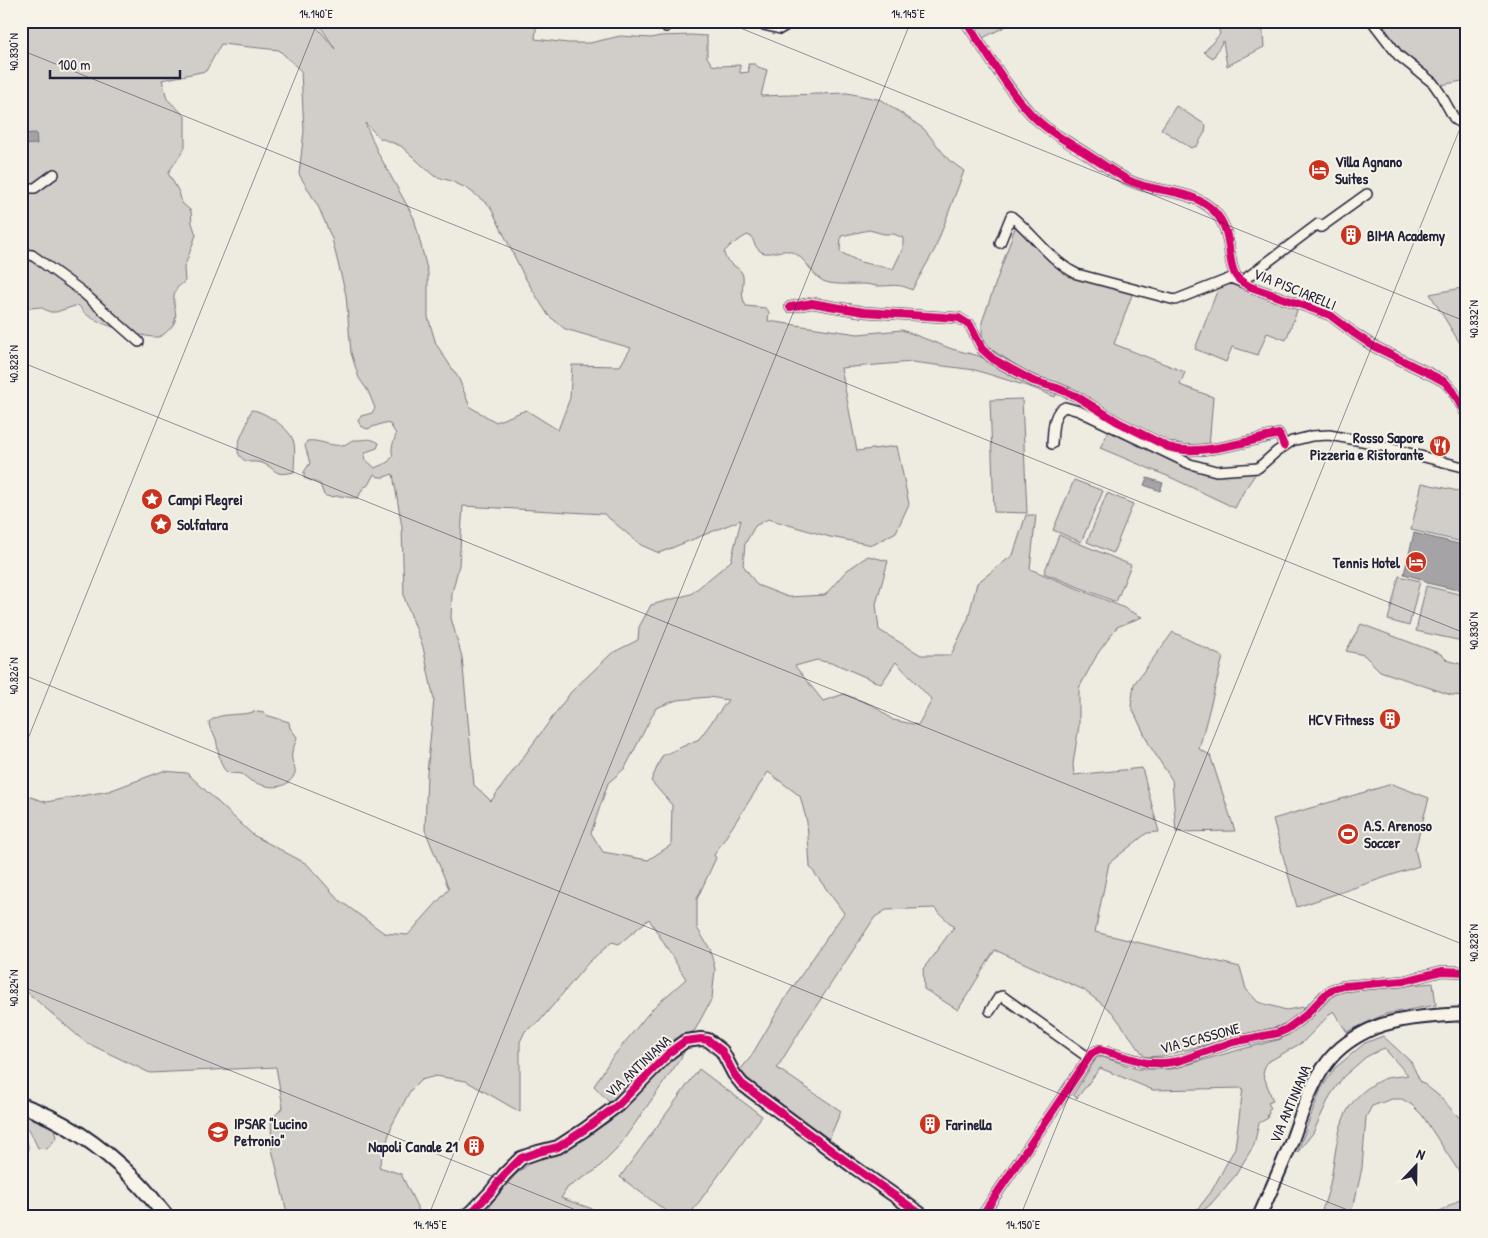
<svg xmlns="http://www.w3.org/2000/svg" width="1488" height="1238" font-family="'Patrick Hand',sans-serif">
	<rect width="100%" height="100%" fill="#eeebe1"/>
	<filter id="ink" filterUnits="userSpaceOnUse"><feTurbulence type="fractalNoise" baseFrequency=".02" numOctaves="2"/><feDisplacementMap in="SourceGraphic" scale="10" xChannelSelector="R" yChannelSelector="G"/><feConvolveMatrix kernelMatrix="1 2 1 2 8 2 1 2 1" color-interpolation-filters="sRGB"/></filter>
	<g filter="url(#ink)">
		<path fill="#d1cdc9" stroke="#7a7882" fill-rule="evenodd" d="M21 21H312L335 49 319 24 325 21H537L535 39 568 43H590L620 36 651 38 660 36 691 35 707 36V57L712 65 720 66 740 65V73L749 72 748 64H755L758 67 767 70 761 96 847 93 882 100 924 129 949 160 964 171 935 249 912 290C899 283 893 286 879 286 874 286 869 284 864 284 853 284 840 285 829 283 812 280 808 258 792 252 778 246 760 266 752 237L747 235 731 245 724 252C725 264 736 264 742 273 746 281 738 292 746 306L766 308 769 312 768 321 858 334 902 330 952 349 979 356 1057 392 1055 397 1033 388 975 370 912 362 841 368 857 451 897 446 909 504 896 532 873 545 830 537 768 519 755 526 745 544 743 565 757 585 788 597 825 595 846 571 868 556 888 561 876 604 879 630 921 655H951L968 619 977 583 1013 555 1026 515H1036L1030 569 1120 606 1142 617 1117 627 1098 653 1079 688V725L1073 764 1074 775 1142 768 1159 832 1147 833 1109 863 1095 932 1240 967 1246 989 1258 1002 1286 1010 1310 1006 1298 1018 1277 1027 1162 1056 1145 1057 1112 1012 1084 990 995 950 958 1010 924 989 923 969 954 927 934 908 886 910 875 917 805 1023 777 1068 841 1111 829 1139 750 1081 740 1070 750 1058 786 997 844 913 810 867 807 822 800 796 768 772 714 855 716 858 697 899V928L710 949 715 969 712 998 695 1030 683 1038 611 1104 594 1086 611 1059 653 1008 686 979 649 919 619 944 612 942 588 963 539 1022 525 1031 520 1042V1112L466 1081 436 1076 421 1080 410 1091 392 1125 379 1167 401 1174 422 1217H288L272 1149 271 1120 283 1107 276 1067 150 1073 85 1042 21 987V794L46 802 109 791 163 771 187 773 253 835 307 864 339 900 384 933 408 935 449 889 425 830 427 773 434 700 423 647 404 597 402 527 393 474C386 476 381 480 374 474L368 485 363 488 358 498C352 498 347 497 341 496 334 496 330 498 324 495L320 484 304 478V472L310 463 305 446 307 441C319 439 330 447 342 445 347 445 349 441 353 440 354 440 355 440 357 440 368 440 369 437 379 443L377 448 366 452 364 458 375 468 388 462 393 456C390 447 394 443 396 434L390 424 384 423 367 429 361 426 358 421 361 416 372 413 375 408 368 391 359 378 351 353 346 295 332 239 319 208 299 174 304 131 301 71 279 50 221 44 206 71 162 80 167 99 185 116V148L168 173 179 192 182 203 191 211 192 223 196 235 184 268 185 281C183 283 179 286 177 288 168 301 181 313 173 325 170 329 163 336 158 337 143 338 97 324 86 314 83 312 81 308 78 305L56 312H50L40 307 21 309V243L25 224H21ZM365 123 380 138 401 146 434 176 451 181 468 189 490 206 524 276 548 315 565 329 631 348 620 366 572 365 570 398 558 430 526 410 496 422 470 407 459 379 436 344 428 317V273L414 218 378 153ZM869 230 884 234H894L903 238V248L893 269 860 262 840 252 841 236ZM463 506 604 514 641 545 659 553 741 520 731 561 691 594 651 605 639 627 638 640 612 653 571 692 491 801 474 785 462 657 451 618 452 593 459 565ZM817 660 836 664 881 684 896 662 932 700 918 725 893 720 874 706 844 694 823 701 795 666ZM709 697 728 700 699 739 662 756 651 781 672 805 671 845 648 860 603 852 591 833 608 783 625 768 656 708 677 700Z
			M969 21H1016L981 39Z
			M1212 21H1262L1264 47 1227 66 1223 41 1213 58 1204 52 1220 34 1218 27Z
			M1380 21H1467V80L1441 85 1398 48Z
			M1176 106 1206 125 1205 132 1197 146 1191 148 1161 129Z
			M1016 225 1056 265 1133 292 1114 344 1185 372 1180 385 1213 397 1209 447 1170 445 1116 418 1060 385 1030 374 989 348 982 336V322Z
			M1230 284 1298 308 1286 340 1267 333 1258 355 1232 347 1226 362 1195 349 1219 286Z
			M1467 287V355L1430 294Z
			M1022 399 1027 513 994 512 990 400Z
			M252 410C264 411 289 428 293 440 296 447 294 464 294 472 272 477 278 469 262 463 257 461 251 463 246 461 226 451 249 428 249 415Z
			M1110 429 1195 469 1256 473 1244 491 1235 508 1172 478 1100 448Z
			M1074 480 1103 491 1081 542 1053 530Z
			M1422 483 1467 493V543L1411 530Z
			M1107 493 1133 504 1113 553 1087 542Z
			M1059 535 1131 565 1116 602 1044 573Z
			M1399 576 1420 581 1409 626 1388 620Z
			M1426 586 1467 596V620L1462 641 1416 631Z
			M1361 624 1441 654 1447 660 1467 666V696L1451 695 1380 671 1364 655 1346 651Z
			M1173 632 1223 657 1199 749 1210 755 1235 831 1176 832 1172 780 1150 746 1131 706 1134 684Z
			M258 711 264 712 266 715 289 722 290 728 297 737C296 745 290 751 292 759 293 766 298 770 293 777 283 792 265 787 251 781 248 779 245 776 242 774 237 773 231 774 227 772 219 767 218 746 216 739 214 732 209 731 209 722 218 714 230 715 241 714 247 714 253 712 258 711Z
			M1392 784 1429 798 1415 849 1419 866 1297 907 1273 819Z
			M1433 983 1436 1005 1385 1014 1347 1032 1333 1011 1303 1042 1266 1063 1263 1074 1273 1101 1268 1103 1271 1108 1268 1110 1269 1114 1267 1115 1268 1118 1259 1123 1254 1145 1235 1176 1210 1205 1194 1217H1186L1197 1210 1211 1192 1235 1148 1243 1088 1153 1090 1100 1068 1077 1098 1073 1095 1097 1057H1103L1137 1069H1172L1242 1049 1281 1039 1302 1025 1326 1000 1342 991Z
			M1383 1036 1411 1062 1420 1081 1438 1095 1467 1126V1184L1422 1115 1412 1105 1402 1099H1392L1372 1106 1366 1117 1362 1168 1355 1200 1349 1217H1320C1323 1206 1328 1195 1330 1184 1339 1139 1335 1103 1381 1080 1389 1076 1400 1077 1408 1075L1384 1048 1366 1057 1343 1077 1330 1096 1313 1133 1297 1153 1321 1089 1335 1068 1365 1043Z
			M686 1048 681 1058 617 1149 596 1170 568 1187 561 1198 607 1214 605 1217H485L492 1202 515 1175 533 1161 563 1150 610 1121 674 1056Z
			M699 1069 762 1116 688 1217H674L620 1177Z
			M21 1111 55 1129 57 1137 47 1149 38 1148 29 1129 21 1123Z
			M21 1134C28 1140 30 1147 26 1156L21 1154Z
			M1467 1195V1217H1432Z"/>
		<path fill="#a6a3a6" stroke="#716f7b" d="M36 133 37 144 21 145V134Z
			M1147 478 1163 483 1160 491 1144 485Z
			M1414 533 1467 546 1466 592 1427 583 1421 579 1404 574Z"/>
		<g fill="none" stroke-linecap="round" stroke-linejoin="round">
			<g stroke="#22223b" stroke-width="12">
				<path id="street" d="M748 21 780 29 785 26 786 21
					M965 21C987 52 1005 86 1031 114 1047 131 1070 143 1090 156 1102 164 1115 173 1128 180 1155 194 1188 187 1213 210 1226 223 1228 237 1230 255 1231 262 1232 270 1236 276 1240 282 1246 284 1251 287L1330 315 1355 334 1373 346 1434 376 1445 382 1453 391 1467 415
					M1372 21 1398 55 1433 83 1440 93 1454 118 1467 129
					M666 27 667 21
					M21 188H35L54 174
					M1000 243 1011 216C1035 235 1050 261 1077 274L1175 300 1231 278 1241 282 1318 224 1321 227 1367 194
					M21 254 32 255 80 290 139 342
					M790 307 812 303 864 312 959 318 970 325 982 349 993 359 1033 381 1057 388 1076 396 1118 422 1168 447C1199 457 1248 441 1279 434L1284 446
					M1052 444C1053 432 1052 412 1065 407L1079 411 1190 464 1216 471 1258 468 1276 452 1292 441 1312 436 1329 435 1362 441 1467 468
					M990 1011 999 997 1002 996 1089 1058
					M981 1217 1092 1053 1096 1051 1100 1050 1147 1063H1165L1179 1061 1233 1042 1278 1033 1287 1029 1306 1015 1325 995 1333 989 1344 986 1404 981 1442 971 1467 972"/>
			</g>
			<g stroke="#22223b" stroke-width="16">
				<path id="secondary" d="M464 1217 473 1211 491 1192 504 1175 521 1158 538 1152 558 1147 584 1130 618 1105 670 1052 685 1041 701 1039 708 1040 722 1051 734 1074 742 1084 851 1165 925 1217
					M1259 1217C1270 1192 1281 1168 1291 1143 1300 1118 1311 1083 1327 1063 1339 1046 1357 1035 1376 1027 1399 1018 1441 1015 1467 1014"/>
			</g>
			<g stroke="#22223b" stroke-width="18">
				<path id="primary" d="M21 1105C64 1120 102 1147 134 1179 146 1190 156 1204 167 1217"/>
			</g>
			<use href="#street" stroke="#f7f3e8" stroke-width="9"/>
			<use href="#secondary" stroke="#f7f3e8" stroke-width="12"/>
			<use href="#primary" stroke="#f7f3e8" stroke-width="14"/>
			<g stroke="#f7f3e8" stroke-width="11">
				<path id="cycleway" d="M965 21C987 52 1005 86 1031 114 1047 131 1070 143 1090 156 1102 164 1115 173 1128 180 1155 194 1188 187 1213 210 1226 223 1228 237 1230 255 1231 262 1232 270 1236 276 1240 282 1246 284 1251 287L1330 315 1355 334 1373 346 1434 376 1445 382 1453 391 1467 415
					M790 307 812 303 864 312 959 318 970 325 982 349 993 359 1033 381 1057 388 1076 396 1118 422 1168 447C1199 457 1248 441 1279 434L1284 446
					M464 1217 473 1211 491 1192 504 1175 521 1158 538 1152 558 1147 584 1130 618 1105 670 1052 685 1041 701 1039 708 1040 722 1051 734 1074 742 1084 851 1165 925 1217
					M981 1217 1092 1053 1096 1051 1100 1050 1147 1063H1165L1179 1061 1233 1042 1278 1033 1287 1029 1306 1015 1325 995 1333 989 1344 986 1404 981 1442 971 1467 972"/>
			</g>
			<use href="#cycleway" stroke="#d6006c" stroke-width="8"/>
		</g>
	</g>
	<path fill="none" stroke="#22223b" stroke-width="1" stroke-opacity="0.45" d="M723 21 1467 322M21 50 1467 634M21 362 1467 946M21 674 1365 1217M21 756 318 21M21 986 593 1217M428 1217 911 21M1020 1217 1467 111"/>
	<defs>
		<g id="hotel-disc" transform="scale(1.125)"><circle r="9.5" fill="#c8321e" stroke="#f7f3e8"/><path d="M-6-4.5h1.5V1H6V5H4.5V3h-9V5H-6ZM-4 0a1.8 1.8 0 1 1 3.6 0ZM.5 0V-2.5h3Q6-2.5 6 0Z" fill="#fff"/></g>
		<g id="building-disc" transform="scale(1.125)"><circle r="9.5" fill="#c8321e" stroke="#f7f3e8"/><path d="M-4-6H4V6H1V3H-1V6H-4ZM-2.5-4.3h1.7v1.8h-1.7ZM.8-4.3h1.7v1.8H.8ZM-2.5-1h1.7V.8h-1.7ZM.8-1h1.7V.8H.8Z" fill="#fff"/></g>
		<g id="restaurant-disc" transform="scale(1.125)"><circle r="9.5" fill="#c8321e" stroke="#f7f3e8"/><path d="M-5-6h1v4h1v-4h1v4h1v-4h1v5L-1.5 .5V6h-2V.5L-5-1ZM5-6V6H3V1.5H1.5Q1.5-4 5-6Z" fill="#fff"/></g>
		<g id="sight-disc" transform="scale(1.125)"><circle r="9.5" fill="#c8321e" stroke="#f7f3e8"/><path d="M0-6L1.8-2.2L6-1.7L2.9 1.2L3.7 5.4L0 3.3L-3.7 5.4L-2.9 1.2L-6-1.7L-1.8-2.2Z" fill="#fff"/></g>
		<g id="stadium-disc" transform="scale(1.125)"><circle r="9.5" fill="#c8321e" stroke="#f7f3e8"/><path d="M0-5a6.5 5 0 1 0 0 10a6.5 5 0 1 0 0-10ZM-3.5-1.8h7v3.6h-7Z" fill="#fff"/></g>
		<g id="school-disc" transform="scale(1.125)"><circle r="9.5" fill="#c8321e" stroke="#f7f3e8"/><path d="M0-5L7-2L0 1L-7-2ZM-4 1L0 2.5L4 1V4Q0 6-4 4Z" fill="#fff"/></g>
	</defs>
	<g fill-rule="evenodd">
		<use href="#hotel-disc" x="1319" y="170"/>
		<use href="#building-disc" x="1351" y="235"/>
		<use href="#restaurant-disc" x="1440" y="446"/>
		<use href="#sight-disc" x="152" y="499"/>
		<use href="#sight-disc" x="161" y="524"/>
		<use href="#hotel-disc" x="1416" y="562"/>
		<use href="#building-disc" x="1390" y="719"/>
		<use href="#stadium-disc" x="1348" y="834"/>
		<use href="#building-disc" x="930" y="1124"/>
		<use href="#school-disc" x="218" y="1132"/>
		<use href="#building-disc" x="474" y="1146"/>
	</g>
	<g text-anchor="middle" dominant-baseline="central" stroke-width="4" stroke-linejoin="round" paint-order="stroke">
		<g font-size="15" font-weight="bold" fill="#22223b" stroke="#f7f3e8" text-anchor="start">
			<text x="1335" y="161">Villa Agnano<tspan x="1335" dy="17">Suites</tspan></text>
			<text x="1367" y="235">BIMA Academy</text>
			<text x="1424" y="437" text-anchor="end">Rosso Sapore<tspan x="1424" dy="17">Pizzeria e Ristorante</tspan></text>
			<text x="168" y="499">Campi Flegrei</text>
			<text x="177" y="524">Solfatara</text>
			<text x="1400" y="562" text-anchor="end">Tennis Hotel</text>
			<text x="1374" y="719" text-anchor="end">HCV Fitness</text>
			<text x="1364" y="825">A.S. Arenoso<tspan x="1364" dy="17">Soccer</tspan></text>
			<text x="234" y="1123">IPSAR "Lucino<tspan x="234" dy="17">Petronio"</tspan></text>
			<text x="946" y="1124">Farinella</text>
			<text x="458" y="1146" text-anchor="end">Napoli Canale 21</text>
		</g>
		<g font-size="15" fill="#22223b" stroke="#f7f3e8">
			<text transform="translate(1295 289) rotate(22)">VIA PISCIARELLI</text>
			<text transform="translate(1200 1038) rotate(-15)">VIA SCASSONE</text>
			<text transform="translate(638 1066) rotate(-43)">VIA ANTINIANA</text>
			<text transform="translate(1290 1104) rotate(-67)">VIA ANTINIANA</text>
		</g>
	</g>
	<rect width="1488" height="1238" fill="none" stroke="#f7f3e8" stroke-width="55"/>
	<g transform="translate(1416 1166) rotate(22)" stroke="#f7f3e8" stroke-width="4" paint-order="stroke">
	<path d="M0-4L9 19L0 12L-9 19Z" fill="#22223b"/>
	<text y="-8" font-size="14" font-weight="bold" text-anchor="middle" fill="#22223b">N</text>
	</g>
	<path d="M50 70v8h130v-8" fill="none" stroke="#22223b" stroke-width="2.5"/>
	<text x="58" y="70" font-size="15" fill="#22223b" stroke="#f7f3e8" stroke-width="4" paint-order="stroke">100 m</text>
	<rect x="28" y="28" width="1432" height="1182" fill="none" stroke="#22223b" stroke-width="2"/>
	<g font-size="12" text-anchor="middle" fill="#22223b">
		<text x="316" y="18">14.140°E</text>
		<text x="908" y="18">14.145°E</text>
		<text transform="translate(14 52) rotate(-90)" y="4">40.830°N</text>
		<text transform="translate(1474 319) rotate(-90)" y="4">40.832°N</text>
		<text transform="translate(14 364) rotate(-90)" y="4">40.828°N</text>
		<text transform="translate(1474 631) rotate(-90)" y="4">40.830°N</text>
		<text transform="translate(14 676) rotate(-90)" y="4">40.826°N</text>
		<text transform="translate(1474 943) rotate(-90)" y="4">40.828°N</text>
		<text transform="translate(14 988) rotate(-90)" y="4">40.824°N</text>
		<text x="430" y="1229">14.145°E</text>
		<text x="1023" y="1229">14.150°E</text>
	</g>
</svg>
